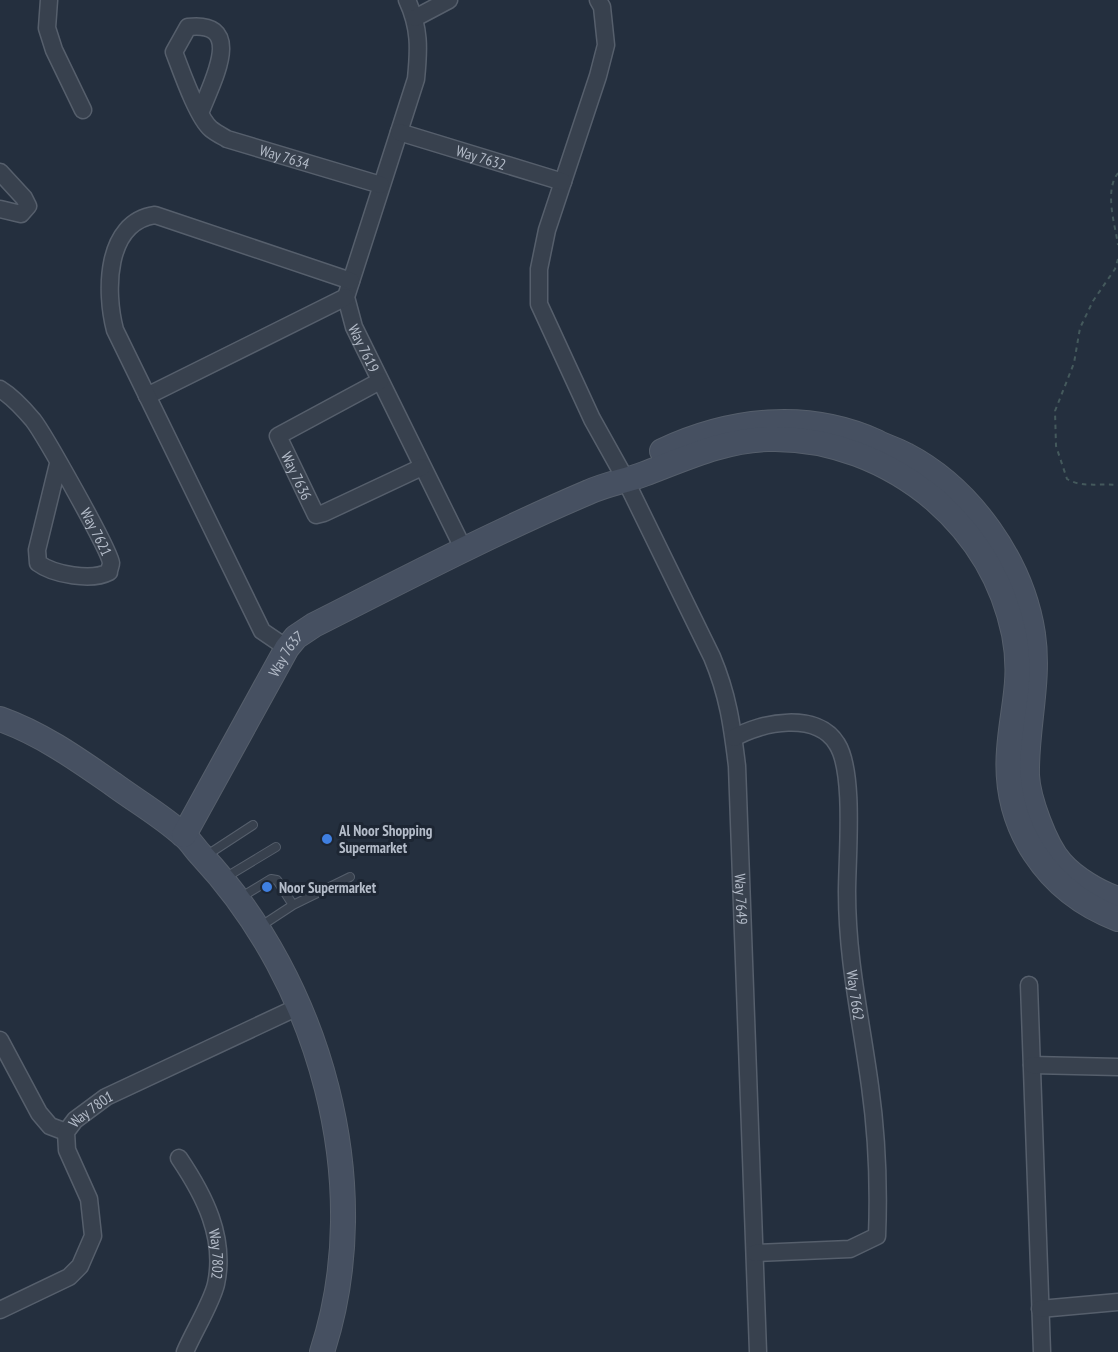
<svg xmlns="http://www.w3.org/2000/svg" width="1118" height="1352" font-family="'PT Sans Narrow',sans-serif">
	<rect width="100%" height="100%" fill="#242f3e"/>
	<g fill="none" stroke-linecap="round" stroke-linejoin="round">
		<g stroke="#565f6c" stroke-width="10">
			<path id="lane" d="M204 857 253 825
				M223 879 276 847
				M238 899 271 879 277 880 293 905 350 877
				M258 928 293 905"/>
		</g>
		<g stroke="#565f6c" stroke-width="19">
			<g id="street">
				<path d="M49 0 47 28 54 50 83 110"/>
				<path id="s1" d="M407 0C420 28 419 49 416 79L346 297 354 327 464 550"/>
				<path id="s2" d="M598 0 602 7 606 45 598 76 547 230 539 269V304L592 419 621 471 712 657C728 695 732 725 737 766L758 1352"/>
				<path d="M415 18 449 0"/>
				<path id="s3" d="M201 111C211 84 247 20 188 27L174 52C181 70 197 117 211 129 216 133 222 136 227 139L381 185"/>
				<path id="s4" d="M399 132 563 182"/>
				<path d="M0 172 24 198 28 206 21 214 0 209"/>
				<path id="s5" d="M380 381 278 436 316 515 324 513 422 467"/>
				<path id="s6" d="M0 389C13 397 23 408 33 420 44 434 110 551 111 563 111 566 109 569 109 572 92 581 54 575 38 563L37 550 58 464"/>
				<path d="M147 396 346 297"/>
				<path d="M287 648 262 631 115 330C105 292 105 222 155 215L351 281"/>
				<path id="s7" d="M734 738C761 722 817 711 837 744 855 772 847 857 847 892 847 961 861 1019 870 1086 877 1136 879 1186 877 1236L850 1249 755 1253"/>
				<path d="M1029 985 1042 1352"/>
				<path d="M0 1040 39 1113 50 1126 66 1132"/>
				<path d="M1032 1065 1118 1067"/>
				<path id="s8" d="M179 1158C204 1195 226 1237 216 1284 212 1302 193 1333 185 1352"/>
				<path d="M1040 1309 1118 1302"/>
				<path id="s9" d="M0 1310 69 1277 80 1266 93 1236 89 1199 67 1150 66 1132 75 1120 106 1097 300 1006"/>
			</g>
		</g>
		<g stroke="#565f6c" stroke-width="26">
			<g id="secondary">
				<path d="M662 451C730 419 807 410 877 442 886 447 897 450 906 455 971 489 1022 562 1033 634 1040 681 1026 728 1027 775 1028 798 1045 845 1061 863 1074 878 1099 893 1118 899"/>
				<path d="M0 719C42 734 77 759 113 784 136 801 162 816 183 835 190 840 195 849 201 855 320 982 377 1184 322 1352"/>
				<path id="s10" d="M184 835 287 648 296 637 314 625C405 579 495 532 589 492 606 484 626 481 644 474 684 459 724 440 768 439 829 437 889 461 935 500 975 535 1003 581 1014 634 1023 680 1012 707 1009 750 1003 827 1047 892 1118 919"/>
			</g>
		</g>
		<path stroke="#44595c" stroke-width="2" stroke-dasharray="4.5 4.5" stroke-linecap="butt" d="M1118 173C1104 191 1115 224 1118 245
			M1118 259 1115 269 1093 301 1080 328 1074 363 1055 411 1056 446 1067 479C1082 488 1100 483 1118 485"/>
		<use href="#lane" stroke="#38414e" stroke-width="8"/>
		<use href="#street" stroke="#38414e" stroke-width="16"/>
		<use href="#secondary" stroke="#465061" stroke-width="24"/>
	</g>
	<g fill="#3f7fe0" stroke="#1d2633" stroke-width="2">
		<circle cx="327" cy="839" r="6"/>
		<circle cx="267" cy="887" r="6"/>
	</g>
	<g text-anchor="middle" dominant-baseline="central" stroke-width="6" stroke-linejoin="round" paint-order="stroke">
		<g font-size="15" fill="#b4bcc9" stroke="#1d2633">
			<text stroke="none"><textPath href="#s3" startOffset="306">Way 7634</textPath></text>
			<text stroke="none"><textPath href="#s4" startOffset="86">Way 7632</textPath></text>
			<text stroke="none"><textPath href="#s1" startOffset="364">Way 7619</textPath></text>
			<text stroke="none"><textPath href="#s5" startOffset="160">Way 7636</textPath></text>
			<text stroke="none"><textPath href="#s6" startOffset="174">Way 7621</textPath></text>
			<text stroke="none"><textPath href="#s10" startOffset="208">Way 7637</textPath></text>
			<text stroke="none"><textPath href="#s2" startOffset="954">Way 7649</textPath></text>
			<text stroke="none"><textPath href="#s7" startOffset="366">Way 7662</textPath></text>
			<text stroke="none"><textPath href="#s9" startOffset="268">Way 7801</textPath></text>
			<text stroke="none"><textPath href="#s8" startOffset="105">Way 7802</textPath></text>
		</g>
		<g font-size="15" font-weight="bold" fill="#b4bcc9" stroke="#1d2633" text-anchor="start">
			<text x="339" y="830">Al Noor Shopping<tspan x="339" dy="17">Supermarket</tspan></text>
			<text x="279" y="887">Noor Supermarket</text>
		</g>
	</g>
</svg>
